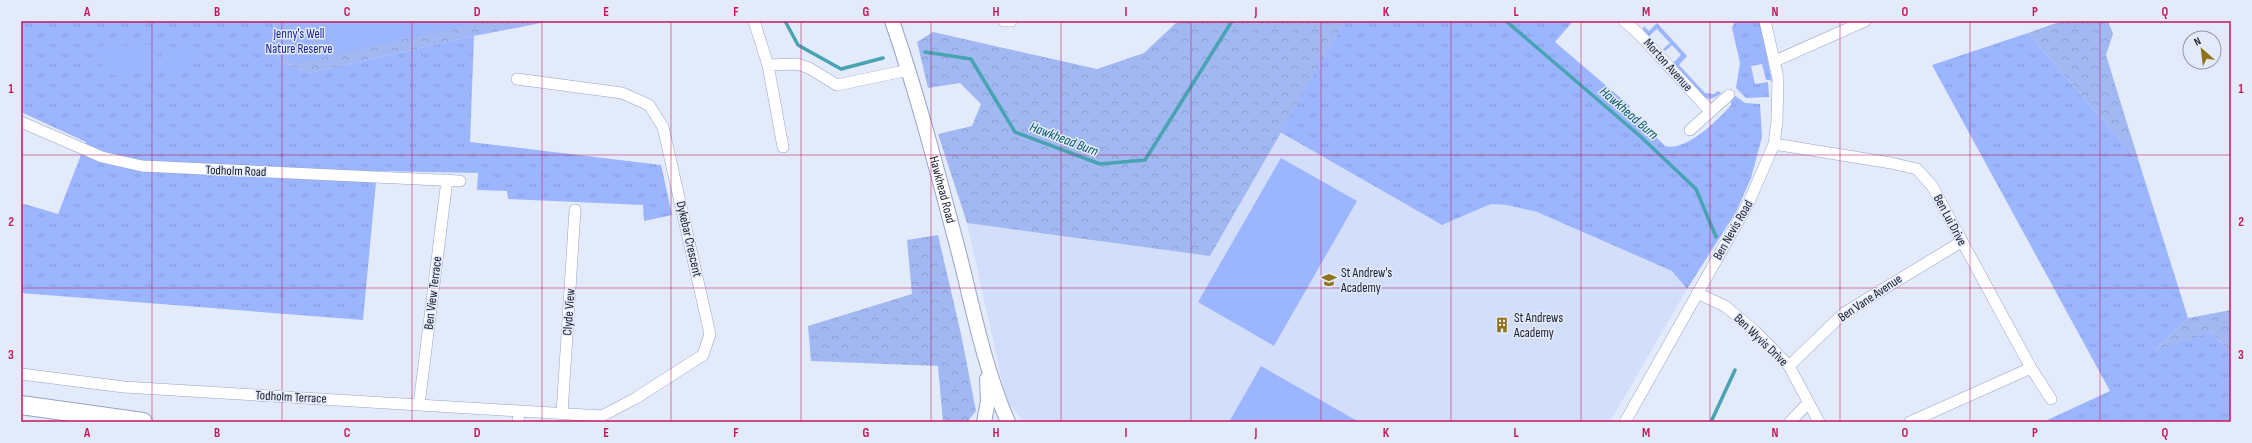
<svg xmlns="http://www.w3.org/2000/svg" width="2252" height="443" font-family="'Sofia Sans Condensed',sans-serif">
	<defs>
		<pattern id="grass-tufts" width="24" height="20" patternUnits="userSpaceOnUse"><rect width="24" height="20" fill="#9bb5fe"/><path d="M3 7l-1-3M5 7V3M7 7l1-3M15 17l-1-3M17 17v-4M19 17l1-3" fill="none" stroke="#859bda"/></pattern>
		<pattern id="forest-crowns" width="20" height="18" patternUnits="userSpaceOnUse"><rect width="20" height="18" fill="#a2b8f3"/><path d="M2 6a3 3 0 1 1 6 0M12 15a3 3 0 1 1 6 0" fill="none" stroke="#8b9ed0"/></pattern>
	</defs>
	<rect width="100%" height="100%" fill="#e3eafa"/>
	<path fill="#d3defb" d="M1280 132 1442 225 1491 204 1507 205 1537 212 1672 271 1687 289 1610 422H1023L1010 405 1005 394 967 223 1210 256Z"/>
	<path fill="url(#grass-tufts)" d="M21 21H273L278 60 309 73 474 36 470 142 661 165 672 215 644 221 643 205 508 199 507 191 477 190 478 173 377 171 363 320 21 293V203L58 214 86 142 21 112Z
		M1345 21H1573L1555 42 1630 106 1628 109 1665 146C1686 152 1718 120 1731 105V99L1734 95 1745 103 1760 104 1762 137 1751 178 1736 212 1687 289 1672 271 1537 212 1507 205 1491 204 1442 225 1280 132Z
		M1735 21H1760L1772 82 1770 80H1766L1762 64 1751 66 1755 84 1768 82 1769 97 1746 98 1736 88 1740 63 1732 28Z
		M1657 23 1687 56 1679 65 1705 93 1714 94 1718 91 1721 93C1716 97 1712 100 1706 98 1698 95 1680 71 1673 63L1681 55 1672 45 1665 51 1663 49 1670 43 1657 29 1649 36 1643 30 1644 26 1649 31Z
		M2028 33 2139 162 2188 318 2154 351 2211 332 2231 352V422H2043L2110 391 1932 65Z"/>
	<path fill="url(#forest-crowns)" d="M273 21H551L474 36 309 73 278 60Z
		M1178 21H1345L1210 256 967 223 938 134 972 126 981 104 960 83 928 88 917 42 933 32 1097 69 1144 53Z
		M2062 21H2108L2113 34 2106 55 2139 162 2028 33Z
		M938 235 961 334 976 411 967 422H943L938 366 811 361 808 326 912 294 907 240Z
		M2231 310V352L2211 332 2153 352 2188 318Z"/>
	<path fill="#9bb5fe" d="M276 21H485L298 63 280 58Z
		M152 45 153 73 102 75 101 46Z
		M162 48H193V72L162 71Z
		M1281 158 1357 201 1274 346 1198 302Z
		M1261 366 1359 422H1229Z"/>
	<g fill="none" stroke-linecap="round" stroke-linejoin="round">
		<path stroke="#48a3b2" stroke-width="3.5" d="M785 21 798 45 841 69 883 58
			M1506 21 1640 136 1696 189 1716 237
			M925 52 971 59 1015 132 1100 164 1145 160 1232 21
			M1711 422 1735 370"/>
		<g stroke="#95a4ca" stroke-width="12">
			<path id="minor" d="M754 21 768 65 797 64 809 68 837 85 909 70
				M1004 21H1011
				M1624 21 1638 33 1710 111
				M1775 61 1865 21
				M768 65 783 147
				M21 122 102 157 142 166 460 181
				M1690 130 1729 95
				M1774 144 1891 163 1917 169 1932 186 2031 368 2051 399
				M1697 293 1725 306 1756 332 1789 366 1819 422
				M1789 366 1844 313 1961 242
				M21 374 124 387 602 416 636 398 703 355 710 334 663 127 649 105 622 93 517 79
				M419 405 447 180
				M562 414 575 210
				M518 422 519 412
				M1625 422 1749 202 1774 144 1777 121 1778 78 1765 21
				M1790 422 1808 403
				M1910 422 2031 368"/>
		</g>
		<g stroke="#95a4ca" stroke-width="16">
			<g id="tertiary">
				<path id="s1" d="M892 21C919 98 939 178 960 257 974 313 985 369 1008 422"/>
				<path d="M984 422 988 401 987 379"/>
			</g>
		</g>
		<g stroke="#95a4ca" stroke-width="20">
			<path id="primary" d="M21 405 143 422"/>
		</g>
		<use href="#minor" stroke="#fff" stroke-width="11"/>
		<use href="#tertiary" stroke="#fff" stroke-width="14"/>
		<use href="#primary" stroke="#fff" stroke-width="18"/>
	</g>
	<path fill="none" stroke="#c2185b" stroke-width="1" stroke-opacity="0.55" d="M152 21V422M282 21V422M412 21V422M542 21V422M671 21V422M801 21V422M931 21V422M1061 21V422M1191 21V422M1321 21V422M1451 21V422M1581 21V422M1710 21V422M1840 21V422M1970 21V422M2100 21V422M21 155H2231M21 288H2231"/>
	<defs>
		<g id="school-bare" transform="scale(1.2)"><path d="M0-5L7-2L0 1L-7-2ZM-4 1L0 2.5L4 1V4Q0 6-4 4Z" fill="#917319" stroke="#e3eafa" stroke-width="2.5" paint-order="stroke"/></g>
		<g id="building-bare" transform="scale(1.2)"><path d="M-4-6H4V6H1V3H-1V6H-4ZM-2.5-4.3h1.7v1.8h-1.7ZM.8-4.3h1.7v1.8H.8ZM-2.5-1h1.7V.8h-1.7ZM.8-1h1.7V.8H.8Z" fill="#917319" stroke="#e3eafa" stroke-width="2.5" paint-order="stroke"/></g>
	</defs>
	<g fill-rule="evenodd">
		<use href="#school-bare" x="1329" y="280"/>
		<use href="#building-bare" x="1502" y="325"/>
	</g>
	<g text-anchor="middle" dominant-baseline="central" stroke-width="3" stroke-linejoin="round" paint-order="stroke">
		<g font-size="13" fill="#171f8f" stroke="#e3eafa">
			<text x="299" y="34">Jenny's Well<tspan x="299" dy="15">Nature Reserve</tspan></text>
		</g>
		<g font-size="13" fill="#191e2c" stroke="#e3eafa">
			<text transform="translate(1668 65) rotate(48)">Morton Avenue</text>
			<text transform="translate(236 171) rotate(2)">Todholm Road</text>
			<text stroke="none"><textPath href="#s1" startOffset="176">Hawkhead Road</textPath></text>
			<text transform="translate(1950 220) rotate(62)">Ben Lui Drive</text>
			<text transform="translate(1733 230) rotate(-60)">Ben Nevis Road</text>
			<text transform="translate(689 239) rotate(77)">Dykebar Crescent</text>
			<text transform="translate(433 293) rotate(-83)">Ben View Terrace</text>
			<text transform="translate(1870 298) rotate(-34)">Ben Vane Avenue</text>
			<text transform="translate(569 312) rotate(-86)">Clyde View</text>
			<text transform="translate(1761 340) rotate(44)">Ben Wyvis Drive</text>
			<text transform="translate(291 397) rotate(3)">Todholm Terrace</text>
		</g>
		<g font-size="13" fill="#191e2c" stroke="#e3eafa" text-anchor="start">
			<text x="1341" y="273">St Andrew's<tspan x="1341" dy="15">Academy</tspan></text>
			<text x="1514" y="318">St Andrews<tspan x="1514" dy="15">Academy</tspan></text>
		</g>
		<g font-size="14" font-style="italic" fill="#035761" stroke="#e3eafa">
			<text transform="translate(1629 113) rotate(41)">Hawkhead Burn</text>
			<text transform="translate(1064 139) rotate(21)">Hawkhead Burn</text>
		</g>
	</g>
	<rect width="2252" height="443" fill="none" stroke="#e3eafa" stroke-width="44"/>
	<g transform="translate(2202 50) rotate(332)"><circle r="19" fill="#e3eafa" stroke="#9298a8"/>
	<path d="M0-3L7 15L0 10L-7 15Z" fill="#917319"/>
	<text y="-6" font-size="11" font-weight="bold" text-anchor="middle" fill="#191e2c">N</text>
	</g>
	<rect x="22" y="22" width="2208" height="399" fill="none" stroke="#c2185b" stroke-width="1.5"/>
	<g font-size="13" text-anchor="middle" font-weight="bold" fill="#c2185b">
		<text x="87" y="16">A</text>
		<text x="217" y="16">B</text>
		<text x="347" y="16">C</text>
		<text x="477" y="16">D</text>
		<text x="606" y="16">E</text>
		<text x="736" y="16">F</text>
		<text x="866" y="16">G</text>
		<text x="996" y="16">H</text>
		<text x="1126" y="16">I</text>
		<text x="1256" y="16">J</text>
		<text x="1386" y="16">K</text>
		<text x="1516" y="16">L</text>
		<text x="1646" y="16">M</text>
		<text x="1775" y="16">N</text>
		<text x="1905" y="16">O</text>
		<text x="2035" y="16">P</text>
		<text x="2165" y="16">Q</text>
		<text x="11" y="93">1</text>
		<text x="2241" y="93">1</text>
		<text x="11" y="226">2</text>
		<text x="2241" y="226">2</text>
		<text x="11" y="359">3</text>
		<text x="2241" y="359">3</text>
		<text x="87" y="437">A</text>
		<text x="217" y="437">B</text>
		<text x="347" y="437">C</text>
		<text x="477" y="437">D</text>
		<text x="606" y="437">E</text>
		<text x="736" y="437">F</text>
		<text x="866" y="437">G</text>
		<text x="996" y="437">H</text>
		<text x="1126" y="437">I</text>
		<text x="1256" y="437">J</text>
		<text x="1386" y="437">K</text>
		<text x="1516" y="437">L</text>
		<text x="1646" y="437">M</text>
		<text x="1775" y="437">N</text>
		<text x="1905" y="437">O</text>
		<text x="2035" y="437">P</text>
		<text x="2165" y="437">Q</text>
	</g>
</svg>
